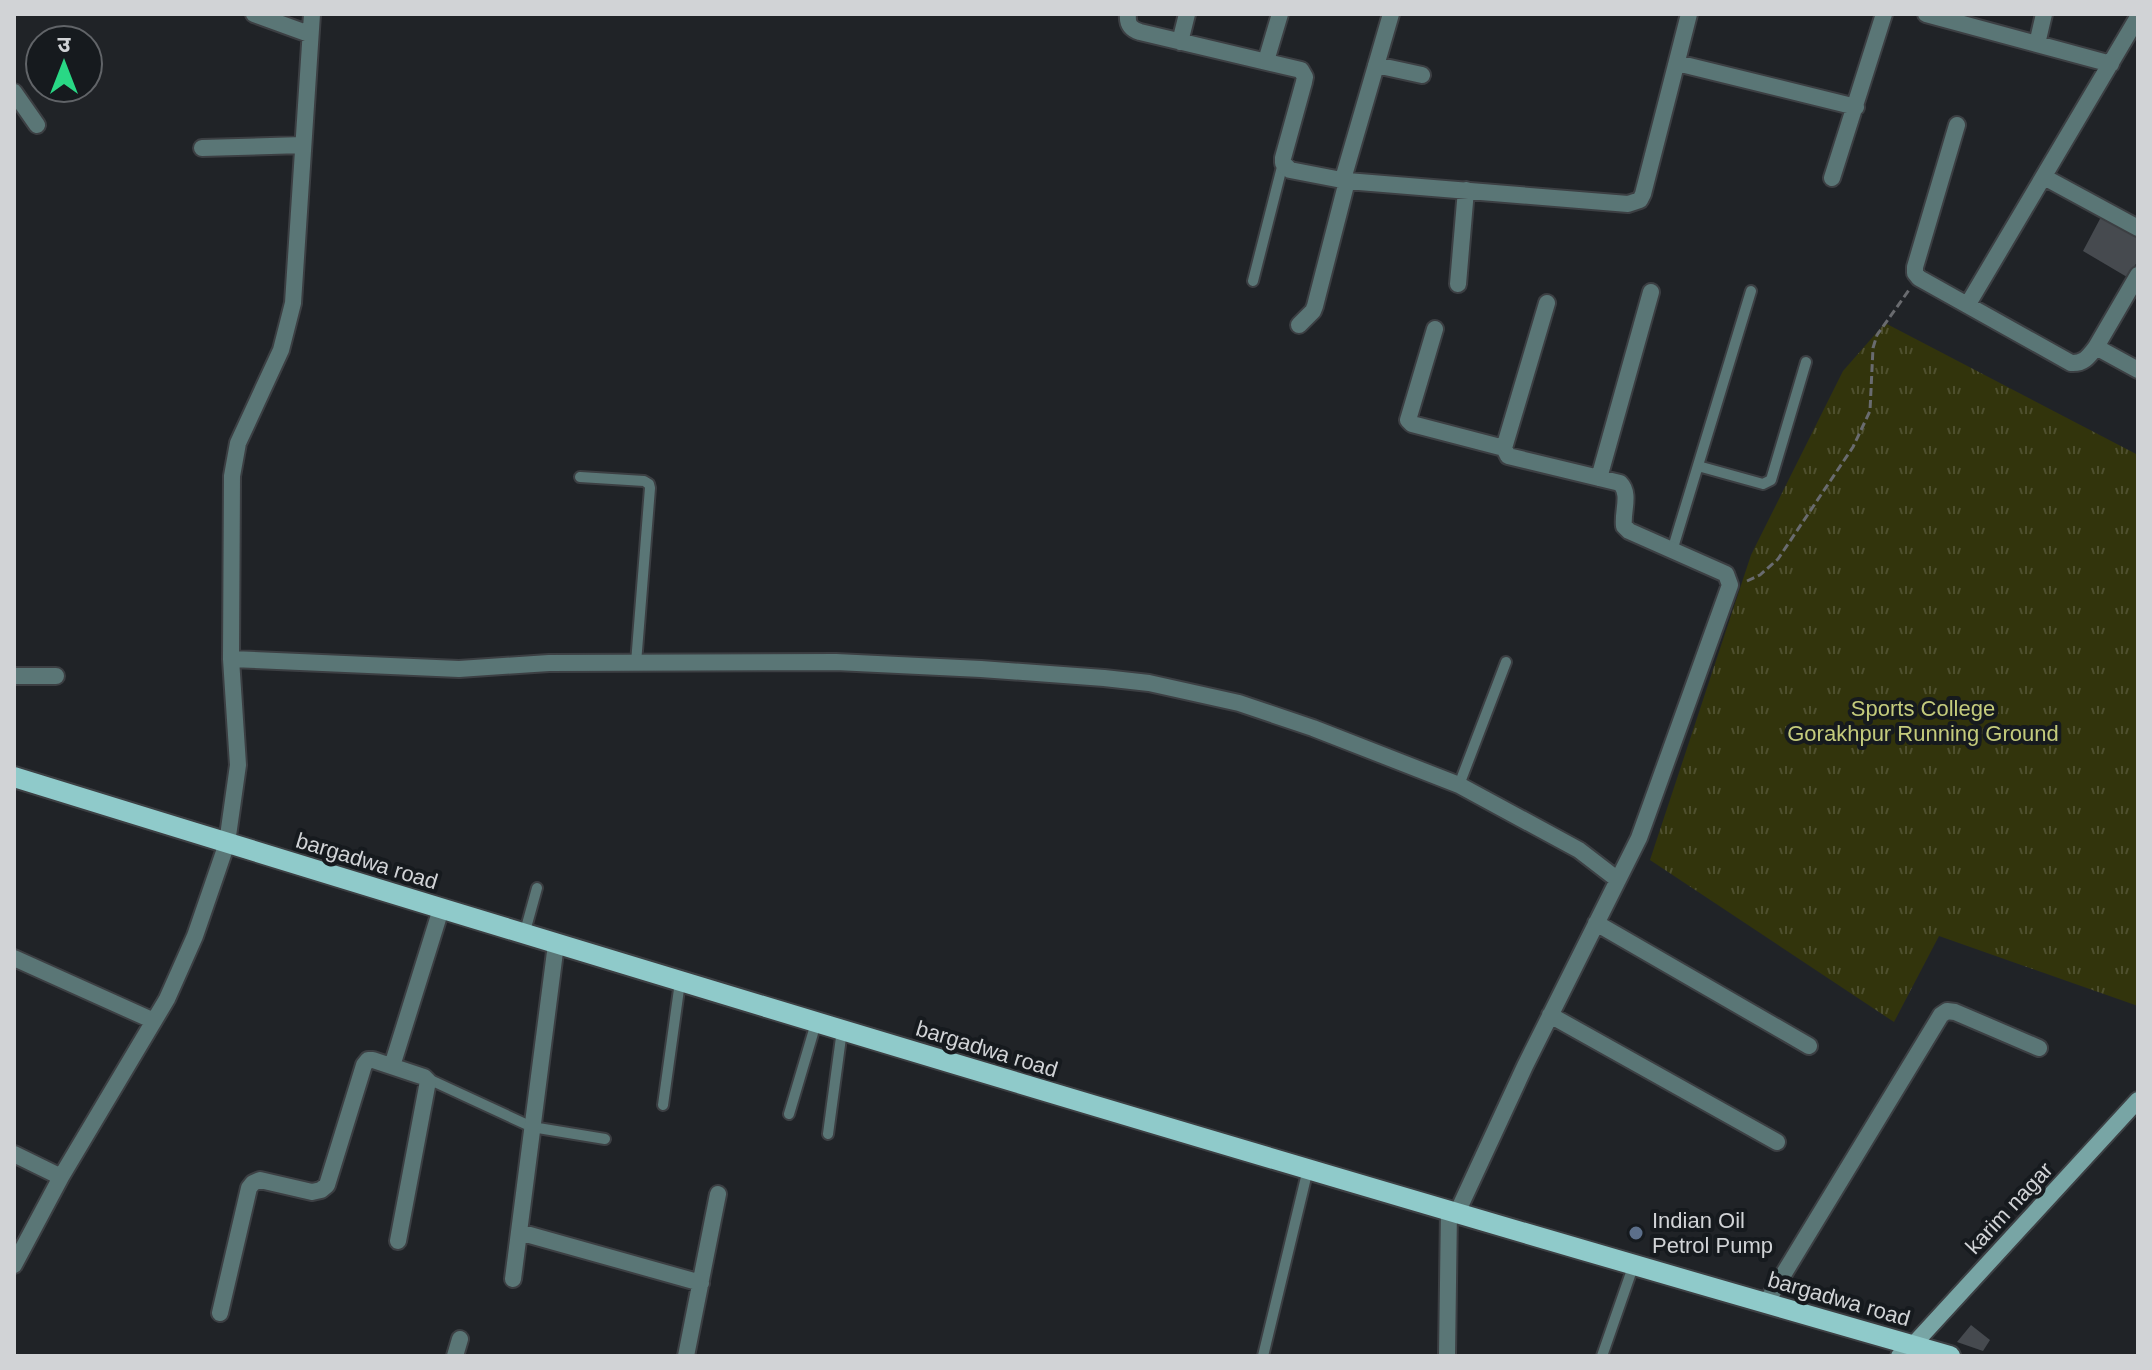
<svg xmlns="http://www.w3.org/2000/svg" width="2152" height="1370" font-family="Arial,'Noto Sans Devanagari',sans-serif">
	<defs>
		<pattern id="park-tufts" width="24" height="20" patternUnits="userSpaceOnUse" patternTransform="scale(2)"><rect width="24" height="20" fill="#32340c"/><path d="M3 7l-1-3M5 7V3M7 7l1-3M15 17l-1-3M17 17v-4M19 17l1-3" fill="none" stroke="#4f502f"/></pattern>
	</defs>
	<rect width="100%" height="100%" fill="#202327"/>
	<path fill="url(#park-tufts)" d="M1885 323 2138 455V1006L1939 936 1894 1022 1650 860 1751 555 1843 371Z"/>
	<path fill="#464a4f" d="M2101 217 2138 237V261L2127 277 2083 251Z
		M1971 1325 1990 1340 1983 1351 1957 1342Z"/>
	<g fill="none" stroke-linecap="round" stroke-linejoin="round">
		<g stroke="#3c3f43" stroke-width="14">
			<path id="lane" d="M1253 281 1283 163
				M1698 466 1763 484 1771 480 1806 362
				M580 477 644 481 649 484 650 488 636 663
				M1672 551 1751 291
				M1459 785 1506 662
				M524 935 537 888
				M424 1077 532 1127 605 1139
				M663 1105 680 982
				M789 1114 816 1023
				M828 1134 842 1030
				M1263 1356 1308 1169
				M1602 1356 1634 1264"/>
		</g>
		<g stroke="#3c3f43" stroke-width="20">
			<path id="street" d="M254 14 309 34
				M1128 14C1127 24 1130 29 1140 32L1301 70 1305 77 1304 82 1283 158V163L1290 170 1347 181 1628 204 1640 200 1643 194 1689 14
				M1926 14 2111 64
				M1180 42 1187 14
				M2037 44 2044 14
				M1266 61 1280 14
				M1677 63 1856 107
				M1376 65 1422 75
				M14 92 37 125
				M1957 125 1915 267V273L1919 278 2071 363C2084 364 2089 356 2096 347L2138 275
				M202 148 303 145
				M2044 177 2138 228
				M1832 178 1884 14
				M1343 179 1391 14
				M1458 284 1466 190
				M1968 304 2138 17
				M1299 325 1313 311 1315 306 1347 181
				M1435 329 1408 420 1412 424 1504 448
				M2096 347 2138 370
				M1599 478 1651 292
				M231 659 459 669 549 663 836 662 981 669 1104 678 1149 683 1239 703 1313 728 1459 785 1579 850 1618 880
				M14 676H56
				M1596 923 1809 1046
				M14 958 154 1021
				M1550 1015 1777 1142
				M392 1066 441 909
				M14 1154 61 1177
				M1457 1213 1525 1066 1639 838 1730 585 1726 574 1629 531 1624 526C1622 512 1631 494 1620 483L1508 456 1504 448 1547 303
				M519 1232 701 1283
				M14 1265 61 1177 167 999 195 936 227 843 238 765 231 659 232 476 238 443 281 350 293 303 312 14
				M513 1279 556 944
				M1766 1303 1941 1015 1947 1011 1955 1012 2039 1048
				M220 1313 249 1188 253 1183 260 1180 312 1192 321 1190 327 1185 364 1065 368 1060H373L424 1077 428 1081 398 1241
				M455 1356 460 1339
				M686 1356 718 1194
				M1447 1356 1449 1210"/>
		</g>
		<g stroke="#3c3f43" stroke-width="20">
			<path id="secondary" d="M1899 1356 1913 1345 2138 1100"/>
		</g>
		<g stroke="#3c3f43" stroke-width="24">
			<path id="primary" d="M14 777C658 976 1302 1171 1950 1356"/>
		</g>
		<path stroke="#696b6f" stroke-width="3" stroke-dasharray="8 4" stroke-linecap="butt" d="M1747 581 1760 575 1778 559 1853 447 1870 411 1873 348 1877 335 1909 290"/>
		<use href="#lane" stroke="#5a7676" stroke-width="10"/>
		<use href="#street" stroke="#5a7676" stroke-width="16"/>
		<use href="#secondary" stroke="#78a5a5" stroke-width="16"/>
		<use href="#primary" stroke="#8fcaca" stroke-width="20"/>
	</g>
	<circle fill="#5c6f8a" stroke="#161a1e" stroke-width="3" cx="1636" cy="1233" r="8"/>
	<g text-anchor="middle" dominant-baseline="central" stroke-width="8" stroke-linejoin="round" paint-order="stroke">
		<g font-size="22" fill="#c4cb7c" stroke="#161a1e">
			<text x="1923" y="708">Sports College<tspan x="1923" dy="25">Gorakhpur Running Ground</tspan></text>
		</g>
		<g font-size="22" fill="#d1d3d6" stroke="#161a1e">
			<text transform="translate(367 861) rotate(17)">bargadwa road</text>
			<text transform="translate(987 1049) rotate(17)">bargadwa road</text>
			<text transform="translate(2009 1208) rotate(-47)">karim nagar</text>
			<text transform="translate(1839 1299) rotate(16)">bargadwa road</text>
		</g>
		<g font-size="22" fill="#d1d3d6" stroke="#161a1e" text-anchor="start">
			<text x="1652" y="1220">Indian Oil<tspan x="1652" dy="25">Petrol Pump</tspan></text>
		</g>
	</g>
	<rect width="2152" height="1370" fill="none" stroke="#d1d3d6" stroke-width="32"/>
	<g transform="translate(64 64)"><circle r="38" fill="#161a1e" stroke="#616468" stroke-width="2"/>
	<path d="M0-6L14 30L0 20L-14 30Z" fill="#29d885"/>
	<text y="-12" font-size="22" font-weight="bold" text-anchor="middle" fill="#d1d3d6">उ</text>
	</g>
</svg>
